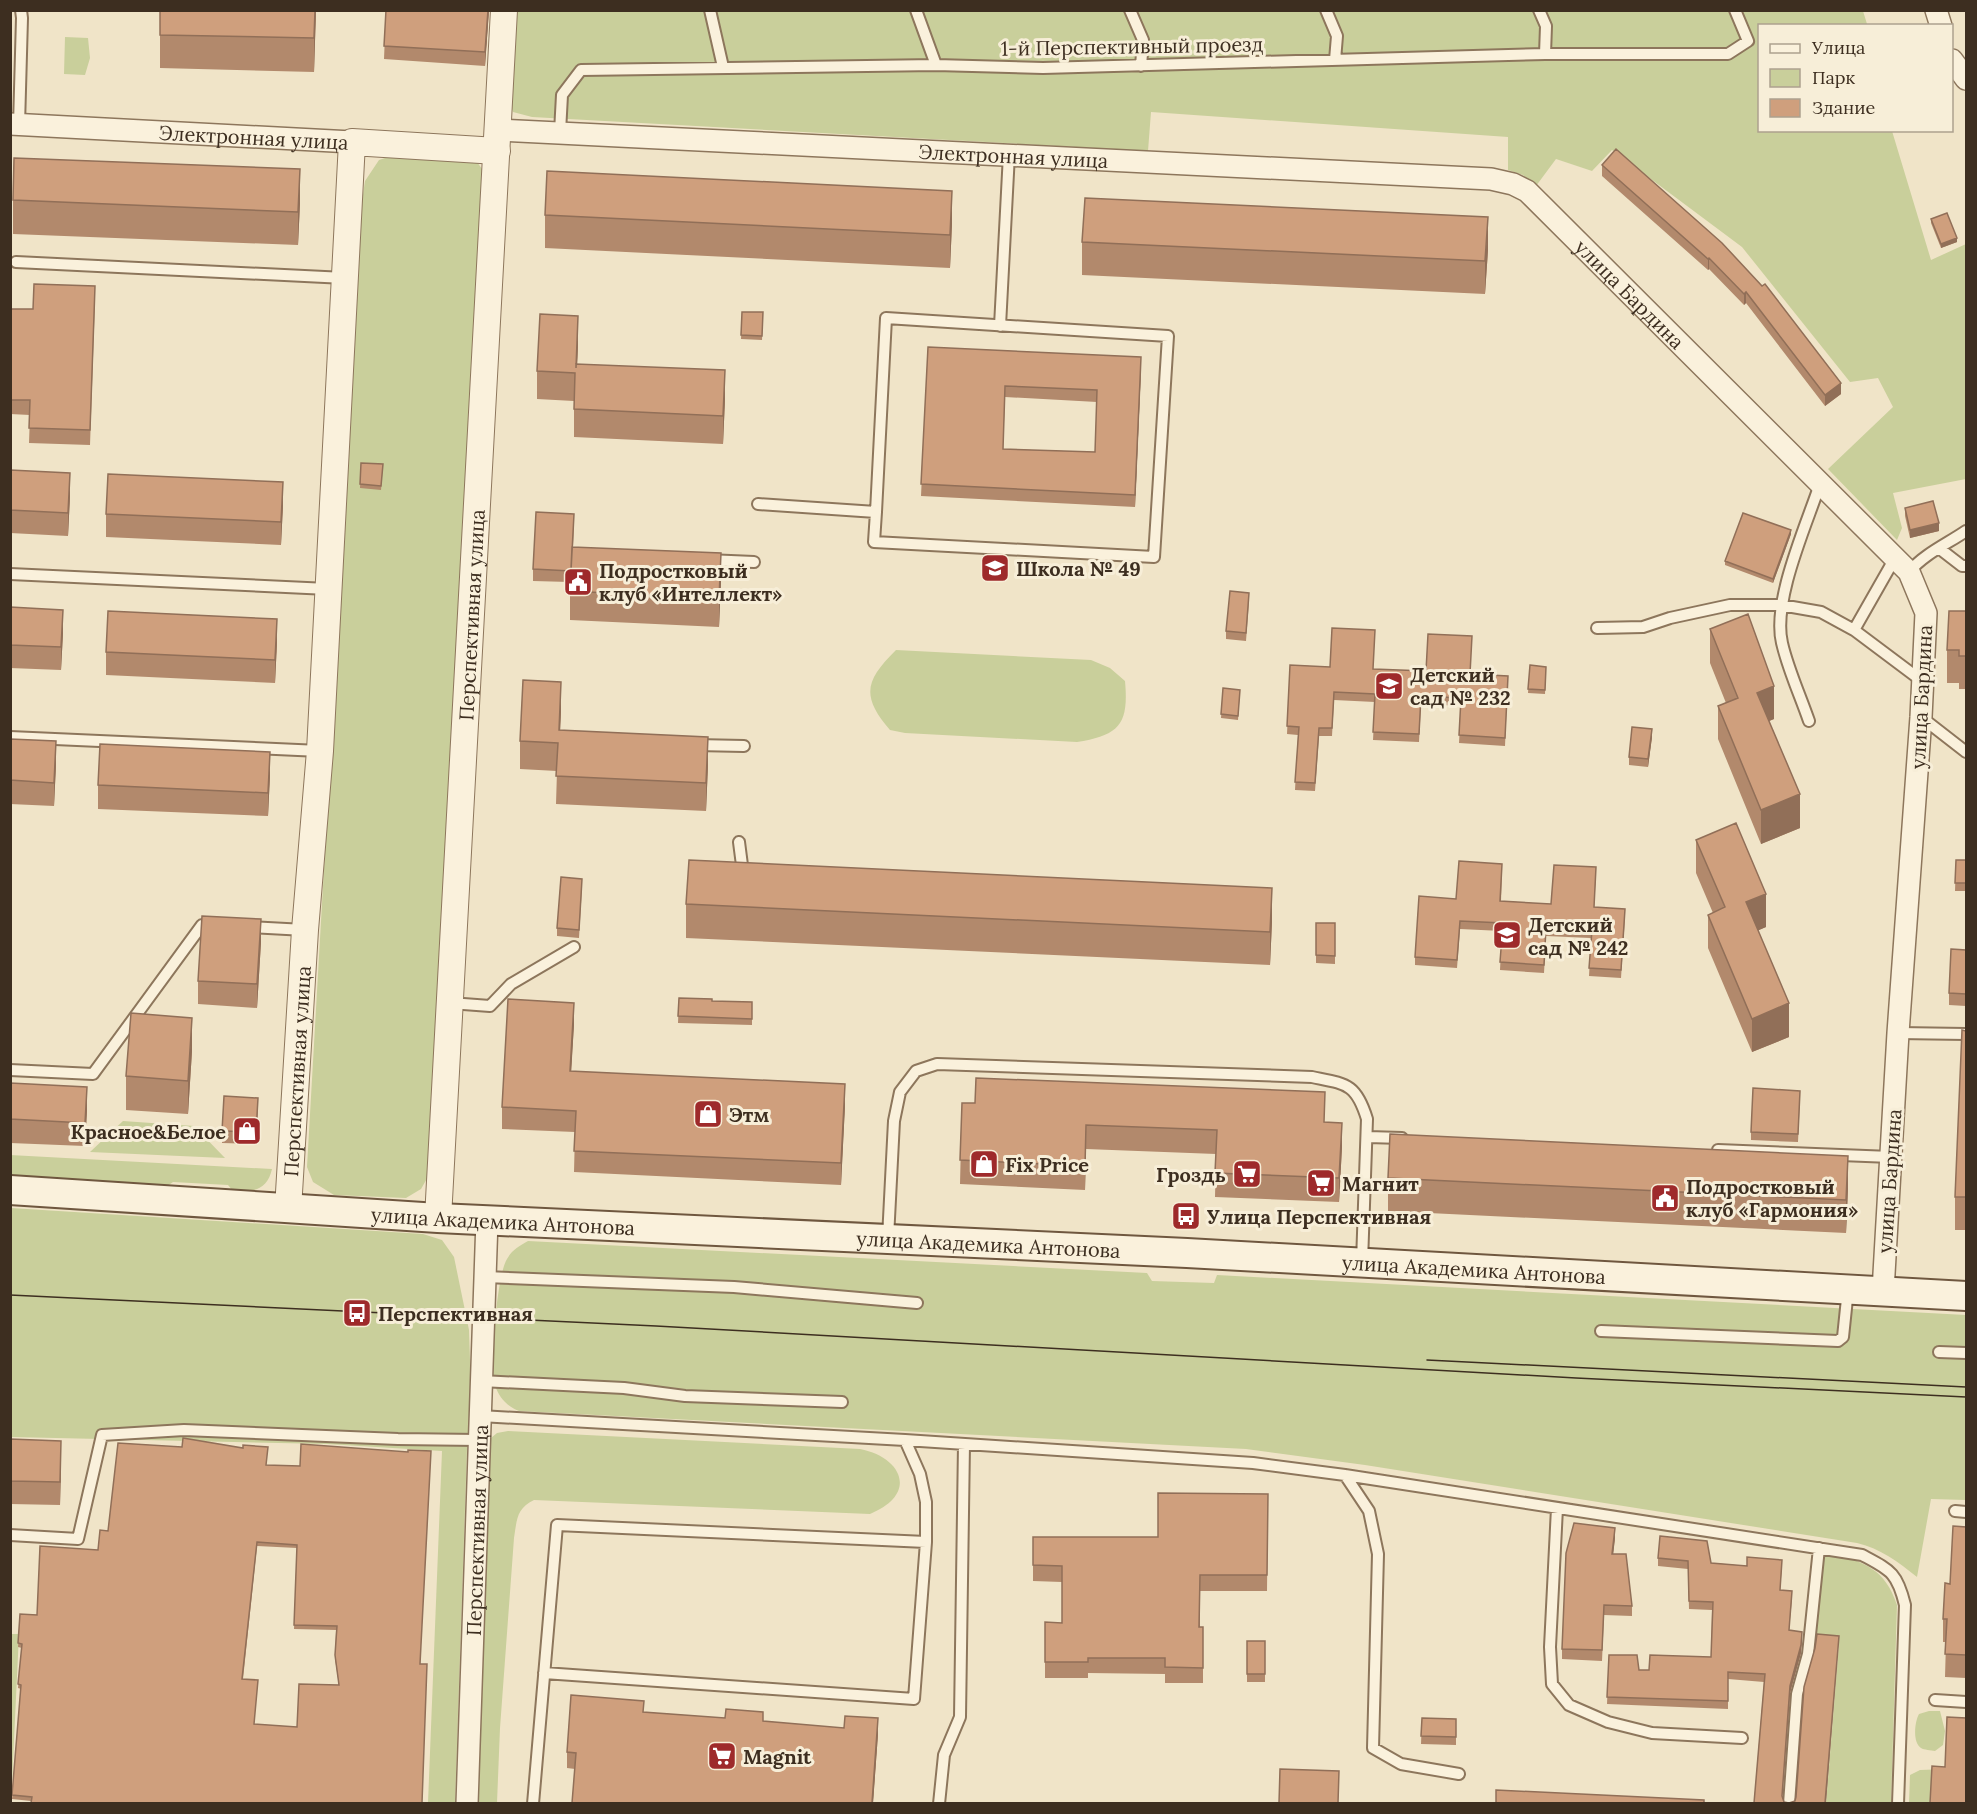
<svg xmlns="http://www.w3.org/2000/svg" width="1977" height="1814" font-family="Lora,serif">
	<rect width="100%" height="100%" fill="#f0e4c8"/>
	<path fill="#c9cf9b" d="M513 11H1863L1867 24 1865 25 1760 26V130L1892 131 1931 260 1966 244V479L1893 493 1902 528 1897 540 1828 469 1893 407 1878 378 1850 382 1742 247 1612 150 1592 171 1556 159 1536 186 1523 175 1508 170V137L1151 112 1148 151 532 117 513 112 508 96Z
		M65 37 88 38 90 58 85 75 64 74Z
		M394 155 475 159 482 169 485 180 429 1175 421 1189 406 1198 334 1195 313 1182 307 1167 362 201 365 181 379 160Z
		M896 650 1091 660 1110 668 1125 681C1129 725 1119 735 1077 742L905 733 890 730C860 695 866 680 896 650Z
		M123 1121 194 1126 225 1158 90 1152Z
		M10 1155 272 1169C267 1191 252 1192 233 1191L228 1185 173 1182 163 1189 11 1179Z
		M11 1208 423 1234 442 1240 454 1257 469 1330 471 1389 467 1449 455 1803H428L442 1451 327 1444 11 1437Z
		M528 1241 1147 1273 1152 1281 1214 1283 1217 1275 1966 1315V1500L1931 1499 1917 1577C1897 1561 1881 1549 1857 1543L1365 1465 1246 1449 519 1411C507 1406 499 1398 495 1385 489 1368 497 1274 507 1259 512 1250 519 1246 528 1241Z
		M508 1431 860 1449C902 1457 919 1494 870 1514L534 1500C516 1509 517 1520 514 1538L500 1728 497 1803 471 1804 485 1443 497 1433Z
		M1830 1553C1865 1562 1885 1569 1897 1605L1891 1803H1826L1839 1644 1812 1641 1822 1563 1824 1557Z
		M11 1634H19L11 1804Z
		M1929 1711H1940L1945 1731 1943 1745 1935 1751C1931 1750 1924 1750 1921 1748 1912 1742 1915 1721 1919 1714Z
		M1946 1769 1931 1803 1909 1804 1910 1775 1920 1770Z"/>
	<g fill="none" stroke-linecap="round" stroke-linejoin="round">
		<g stroke="#8d765c" stroke-width="14">
			<path id="service" d="M710 10 723 67
				M916 10 936 65
				M1130 10 1143 40 1141 66
				M1326 10 1337 36 1335 60
				M1539 10 1546 26 1545 54
				M19 125 22 18 21 10
				M560 132 562 95 581 70 936 65 1043 68 1545 54H1728L1748 41 1735 10
				M16 262 345 278
				M1000 326 1009 154
				M758 504 876 512 886 318 1168 336 1154 557 874 542 876 512
				M1940 549 1962 566H1966
				M707 560 754 562
				M1909 572C1924 554 1947 544 1966 531
				M10 574 328 589
				M1597 628 1643 627 1670 618 1730 605H1781L1821 612 1854 630 1922 681
				M1854 630 1895 558
				M1921 717 1966 752
				M1809 721C1800 695 1788 669 1782 643 1772 601 1806 526 1820 484
				M10 737 320 751
				M696 745 744 746
				M739 842 743 873H744
				M247 927 305 930
				M450 1003 490 1006 511 984 574 947
				M1898 1033 1966 1034
				M10 1070 93 1074 202 925H213
				M1368 1137 1402 1138
				M1718 1150 1891 1157
				M888 1238 894 1121 900 1092 916 1071 937 1064 1312 1077C1346 1084 1356 1083 1367 1119L1362 1262
				M485 1277 734 1287 917 1303
				M1601 1331 1838 1341 1843 1337 1848 1289
				M1939 1352 1966 1353
				M481 1381 624 1388 685 1396 842 1402
				M480 1416 905 1440 1253 1463 1345 1475 1862 1555C1890 1570 1897 1572 1905 1605L1898 1804
				M1345 1475 1369 1511 1378 1554 1373 1748 1401 1764 1459 1774
				M1557 1508 1550 1647 1552 1684 1569 1705 1608 1722 1652 1733 1742 1738
				M1955 1511 1966 1512
				M10 1535 78 1539 102 1435 184 1430 398 1439 478 1440
				M544 1673 914 1699 926 1542V1502L920 1474 905 1440
				M1935 1700 1966 1702
				M533 1804 557 1525 926 1542
				M939 1804 944 1755 960 1717 964 1444
				M1789 1804 1797 1694 1808 1654 1819 1548"/>
		</g>
		<g stroke="#8d765c" stroke-width="24">
			<g id="minor">
				<path d="M1936 10 1941 26"/>
				<path d="M1952 60 1966 79"/>
				<path id="s1" d="M10 124 352 142"/>
				<path id="s2" d="M498 130 1491 179 1513 184 1527 191 1909 572 1926 613 1921 717 1898 1033 1883 1291"/>
				<path id="s3" d="M467 1804 487 1220"/>
			</g>
		</g>
		<g stroke="#8d765c" stroke-width="28">
			<g id="tertiary">
				<path id="s4" d="M288 1209 305 930 320 751 352 142 497 151"/>
				<path id="s5" d="M438 1218 504 10"/>
			</g>
		</g>
		<g stroke="#6f573f" stroke-width="32">
			<g id="secondary">
				<path id="s6" d="M10 1190 438 1218 1187 1253 1966 1296"/>
			</g>
		</g>
		<use href="#service" stroke="#faf1dc" stroke-width="10"/>
		<use href="#minor" stroke="#faf1dc" stroke-width="21"/>
		<use href="#tertiary" stroke="#faf1dc" stroke-width="26"/>
		<use href="#secondary" stroke="#faf1dc" stroke-width="28"/>
		<path stroke="#3d2e20" stroke-width="1.5" d="M10 1295 656 1326 1576 1378 1966 1397
			M1427 1360 1966 1387"/>
	</g>
	<path fill="#b2896c" fill-rule="evenodd" d="M160 10H316L314 72 160 68Z
		M386 10H489L485 66 384 59Z
		M1616 149 1841 394 1825 406 1746 303 1744 305 1709 269 1708 270 1602 176V165Z
		M13 200 300 203 298 245 13 234Z
		M545 215 952 224 950 268 545 248Z
		M1931 219 1957 242 1941 248 1931 223Z
		M1082 242 1488 250 1485 294 1082 275Z
		M95 300 90 445 29 443 30 415 10 414V309H33Z
		M742 312H763L762 340 741 339Z
		M578 344 577 364 725 399 723 444 574 437V401L537 399V371Z
		M928 347 1141 369 1135 507 921 496ZM1005 397 1097 402 1095 452 1003 449Z
		M361 463 383 464 381 490 360 488Z
		M10 470 70 496 68 536 10 533Z
		M283 505 281 545 106 537V514Z
		M1905 508 1939 531 1910 538 1905 516Z
		M574 526 573 547 721 581 719 627 570 620V582L533 581V569Z
		M1791 534 1773 583 1725 565V561Z
		M1249 601 1246 641 1226 639V631Z
		M10 607 63 633 61 670 10 668Z
		M1966 611V689H1959V683H1947V650Z
		M1710 629 1774 719 1769 721 1800 828 1761 844 1718 739V706L1726 703 1710 663Z
		M277 642 275 683 106 675V652Z
		M1290 665 1508 676 1505 746 1459 743 1461 706 1421 704 1419 742 1373 740 1375 702 1334 700 1332 736H1319L1315 791 1295 790 1298 735 1287 734Z
		M1530 665 1546 667 1545 694 1528 693Z
		M1223 688 1240 690 1238 720 1221 718Z
		M561 710 560 730 708 765 706 811 556 804 557 771 520 769V741Z
		M1652 737 1648 767 1629 765V757Z
		M10 739 56 764 54 806 10 804Z
		M270 775 268 816 98 809V785Z
		M1696 840 1766 927 1758 930 1789 1037 1752 1052 1708 948V915L1713 913 1696 873Z
		M1956 860H1966V891H1955Z
		M1502 872 1501 901 1551 904 1596 875 1594 907 1625 917 1621 978 1589 976 1591 938 1546 936 1544 973 1500 970 1502 931 1460 929 1457 968 1415 965V957L1456 899Z
		M582 887 579 938 557 936V928Z
		M686 904 1272 922 1270 965 686 938Z
		M1316 923H1335V964L1316 963Z
		M261 942 257 1008 198 1004V981Z
		M1966 950V1006L1949 1005V993Z
		M679 998 712 1001 752 1002V1025L678 1023Z
		M574 1024 571 1071 845 1105 841 1185 574 1172 575 1132 502 1129V1107Z
		M1966 1031V1230H1955V1197Z
		M192 1051 188 1114 126 1110V1076Z
		M10 1083 87 1110 85 1146 10 1143Z
		M1800 1099 1798 1142 1751 1140V1132Z
		M962 1103 1325 1122 1342 1147 1339 1202 1215 1197 1216 1154 1086 1149 1085 1190 960 1184Z
		M258 1110 256 1144 222 1143V1131Z
		M1388 1178 1848 1189 1846 1233 1388 1211Z
		M10 1439 61 1464 60 1505 10 1504Z
		M266 1465 420 1664 422 1803 31 1801 12 1799 21 1689 18 1688 22 1648 18 1647 20 1614 37 1615 98 1550 108 1531ZM257 1546 297 1548 294 1629 336 1630 335 1659 339 1685 297 1727 254 1724 243 1679Z
		M1268 1494 1267 1591H1200V1627H1203V1683H1165V1674L1088 1673V1678H1045V1622L1062 1623V1582L1033 1581V1537H1158Z
		M1966 1527V1678L1945 1677 1946 1642H1943V1619L1950 1584Z
		M1615 1538 1613 1554 1632 1606V1616L1604 1615 1602 1661 1562 1659V1649Z
		M1658 1558 1747 1566 1782 1567 1780 1590 1792 1599 1789 1630 1802 1640 1801 1653 1790 1693 1782 1797 1754 1803 1764 1682 1728 1679V1709L1607 1704 1609 1655 1639 1670H1649L1711 1657 1712 1610 1689 1609 1688 1569 1658 1566Z
		M1247 1641H1265V1682H1247Z
		M644 1712 763 1721 878 1734 873 1803H572L575 1769 567 1768V1752Z
		M1422 1718 1456 1719V1745L1421 1744Z"/>
	<path fill="#916f58" d="M315 10H316L314 72V38Z
		M488 10H489L485 66V52Z
		M300 169V203L298 245V212Z
		M952 191V224L950 268V235Z
		M1488 217V250L1485 294V261Z
		M1957 238V242L1941 248V244Z
		M1709 258V269L1708 270V259Z
		M1746 292V303L1744 305V294Z
		M578 316V344L576 396V368Z
		M1141 357V369L1135 507V495Z
		M725 370V399L723 444V416Z
		M1841 383V394L1825 406V395Z
		M70 473V496L68 536V513Z
		M283 482V505L281 545V522Z
		M1939 523V531L1910 538V530Z
		M1791 530V534L1773 583V579Z
		M721 553V581L719 627V599Z
		M63 610V633L61 670V647Z
		M277 619V642L275 683V660Z
		M561 682V710L559 758V730Z
		M1774 686V719L1757 726V693Z
		M1652 729V737L1648 767V759Z
		M708 737V765L706 811V783Z
		M56 741V764L54 806V783Z
		M270 752V775L268 816V793Z
		M1800 794V828L1761 844V810Z
		M1272 888V922L1270 965V932Z
		M1766 894V927L1746 936V902Z
		M261 919V942L257 1008V984Z
		M574 1003V1024L570 1092V1071Z
		M1789 1003V1037L1752 1052V1019Z
		M192 1018V1051L188 1114V1081Z
		M845 1084V1105L841 1185V1163Z
		M87 1087V1110L85 1146V1123Z
		M1342 1123V1147L1339 1202V1178Z
		M1086 1125V1149L1085 1190V1166Z
		M1848 1156V1189L1846 1233V1200Z
		M61 1441V1464L60 1505V1482Z
		M1615 1528V1538L1612 1565V1554Z
		M1802 1632 1801 1653 1790 1693 1782 1803 1790 1686Z
		M1839 1636 1826 1803H1825Z
		M878 1718V1734L873 1803H872Z"/>
	<path fill="#cf9f7d" stroke="#916f58" stroke-width="1.5" fill-rule="evenodd" d="M160 10H315L314 38 160 35Z
		M386 10H488L485 52 384 46Z
		M1616 149 1722 243 1762 286 1765 284 1841 383 1825 395 1746 292 1744 294 1709 258 1708 259 1602 165Z
		M14 158 300 169 298 212 13 200Z
		M547 171 952 191 950 235 545 215Z
		M1085 198 1488 217 1485 261 1082 242Z
		M1947 213 1957 238 1941 244 1931 219Z
		M34 284 95 286 90 430 29 428 30 400H10V309H33Z
		M742 312H763L762 336 741 335Z
		M540 314 578 316 576 368V364L725 370 723 416 574 409 575 373 537 371Z
		M928 347 1141 357 1135 495 921 484ZM1005 386 1097 390 1095 452 1003 449Z
		M361 463 383 464 381 486 360 484Z
		M10 470 70 473 68 513 10 510Z
		M108 474 283 482 281 522 106 514Z
		M1933 501 1939 523 1910 530 1905 508Z
		M536 512 574 514 571 571 533 569Z
		M1743 513 1791 530 1773 579 1725 561Z
		M572 547 721 553 719 599 570 591Z
		M1230 591 1249 593 1246 633 1226 631Z
		M10 607 63 610 61 647 10 645Z
		M108 611 277 619 275 660 106 652Z
		M1949 611H1966V656H1959V650H1947Z
		M1748 614 1774 686 1757 693 1800 794 1761 810 1718 706 1738 698 1710 629Z
		M1332 628 1375 630 1373 669 1426 671 1428 634 1472 636 1470 674 1508 676 1505 738 1459 735 1461 698 1421 696 1419 734 1373 732 1375 694 1334 692 1332 728H1319L1315 783 1295 782 1299 727 1287 726 1290 665 1330 667Z
		M1530 665 1546 667 1545 690 1528 689Z
		M523 680 561 682 559 730 708 737 706 783 556 776 558 743 520 741Z
		M1223 688 1240 690 1238 716 1221 714Z
		M1632 727 1652 729 1648 759 1629 757Z
		M10 739 56 741 54 783 10 780Z
		M100 744 270 752 268 793 98 785Z
		M1736 823 1766 894 1746 902 1789 1003 1752 1019 1708 915 1725 907 1696 840Z
		M689 860 1272 888 1270 932 686 904Z
		M1956 860H1966V883H1955Z
		M1459 861 1502 864 1500 901 1551 904 1554 865 1596 867 1594 907 1625 909 1621 970 1589 968 1592 930 1546 928 1544 965 1500 962 1503 923 1460 921 1457 960 1415 957 1419 896 1456 899Z
		M561 877 582 879 579 930 557 928Z
		M202 916 261 919 257 984 198 981Z
		M1316 923H1335V956L1316 955Z
		M1951 949 1966 950V994L1949 993Z
		M679 998 712 999V1001L752 1002V1019L678 1016Z
		M508 999 574 1003 570 1071 845 1084 841 1163 574 1151 576 1111 502 1107Z
		M131 1013 192 1018 188 1081 126 1076Z
		M1962 1030 1966 1031V1197H1955Z
		M976 1078 1325 1092 1324 1122 1342 1123 1339 1178 1215 1173 1217 1130 1086 1125 1085 1166 960 1160 962 1103H975Z
		M10 1083 87 1087 85 1123 10 1119Z
		M1753 1088 1800 1091 1798 1134 1751 1132Z
		M224 1096 258 1098 256 1132 222 1131Z
		M1390 1134 1848 1156 1846 1200 1388 1178Z
		M183 1438 243 1448V1445L268 1447 266 1465 300 1466 301 1444 408 1452V1450L431 1451 420 1664H427L422 1803H31L32 1797 12 1795 21 1685 18 1684 22 1644 18 1643 20 1614 37 1615 40 1546 98 1550 100 1530 108 1531 118 1443 182 1447ZM257 1542 297 1545 294 1625 337 1626 335 1655 339 1685 299 1684 297 1727 254 1724 258 1680 242 1679Z
		M10 1439 61 1441 60 1482 10 1481Z
		M1158 1493 1268 1494 1267 1575H1200L1199 1627H1203V1668L1165 1667V1658H1088V1662H1045V1622L1062 1623V1566L1033 1565V1537H1158Z
		M1574 1523 1615 1528 1612 1554H1626L1632 1606 1604 1605 1602 1650 1562 1649 1566 1553Z
		M1953 1526 1966 1527V1655L1945 1654 1947 1619H1943L1945 1583 1950 1584Z
		M1660 1536 1707 1541 1711 1563 1747 1566V1557L1782 1560 1780 1590 1792 1591 1789 1630 1802 1632 1801 1645 1790 1686 1782 1796 1784 1802 1789 1803H1754L1765 1674 1728 1672V1701L1607 1697 1609 1655H1637L1639 1670H1649L1650 1655 1711 1657 1713 1602 1689 1601 1688 1561 1658 1558Z
		M1817 1634 1839 1636 1825 1803H1789L1795 1801 1796 1797 1804 1687 1815 1648Z
		M1247 1641H1265V1674H1247Z
		M571 1695 644 1701 643 1712 725 1718 726 1709 763 1712V1721L844 1728 845 1716 878 1718 872 1803H572L576 1753 567 1752Z
		M1947 1717 1966 1718V1803H1930L1932 1766 1945 1767Z
		M1422 1718 1456 1719V1737L1421 1736Z
		M1280 1769 1339 1771 1338 1803H1279Z
		M1496 1790 1704 1800V1803H1496Z"/>
	<defs>
		<g id="school-square" transform="scale(1.5)"><rect x="-9" y="-9" width="18" height="18" rx="4" fill="#9e2a2b" stroke="#f7eed8"/><path d="M0-5L7-2L0 1L-7-2ZM-4 1L0 2.5L4 1V4Q0 6-4 4Z" fill="#fff"/></g>
		<g id="civic-square" transform="scale(1.5)"><rect x="-9" y="-9" width="18" height="18" rx="4" fill="#9e2a2b" stroke="#f7eed8"/><path d="M-.6-6.5H3V-4.5H.6V-3L4-1V1h2V6H-6V1h2V-1L-.6-3ZM-1.2 2.5V6h2.4V2.5Z" fill="#fff"/></g>
		<g id="shop-square" transform="scale(1.5)"><rect x="-9" y="-9" width="18" height="18" rx="4" fill="#9e2a2b" stroke="#f7eed8"/><path d="M-5-2.5h2.3a2.7 3.5 0 0 1 5.4 0H5L5.5 6h-11ZM-1.5-2.5h3a1.5 2.3 0 0 0-3 0Z" fill="#fff"/></g>
		<g id="supermarket-square" transform="scale(1.5)"><rect x="-9" y="-9" width="18" height="18" rx="4" fill="#9e2a2b" stroke="#f7eed8"/><path d="M-6-5.5h2.5l.6 2H6L4.5 2H-2.5L-4.4-4H-6ZM-1.5 3.2a1.3 1.3 0 1 0 .1 0ZM3 3.2a1.3 1.3 0 1 0 .1 0Z" fill="#fff"/></g>
		<g id="bus-square" transform="scale(1.5)"><rect x="-9" y="-9" width="18" height="18" rx="4" fill="#9e2a2b" stroke="#f7eed8"/><path d="M-5-6H5V4H4V6H2V4H-2V6H-4V4H-5ZM-3.5-4V0h7V-4ZM-3.5 1.2v1.5H-2V1.2ZM2 1.2v1.5H3.5V1.2Z" fill="#fff"/></g>
	</defs>
	<g fill-rule="evenodd">
		<use href="#school-square" x="995" y="568"/>
		<use href="#civic-square" x="578" y="582"/>
		<use href="#school-square" x="1389" y="686"/>
		<use href="#school-square" x="1507" y="935"/>
		<use href="#shop-square" x="708" y="1114"/>
		<use href="#shop-square" x="247" y="1131"/>
		<use href="#shop-square" x="984" y="1164"/>
		<use href="#supermarket-square" x="1247" y="1174"/>
		<use href="#supermarket-square" x="1321" y="1183"/>
		<use href="#civic-square" x="1665" y="1198"/>
		<use href="#bus-square" x="1186" y="1216"/>
		<use href="#bus-square" x="357" y="1313"/>
		<use href="#supermarket-square" x="722" y="1756"/>
	</g>
	<g text-anchor="middle" dominant-baseline="central" stroke-width="6" stroke-linejoin="round" paint-order="stroke">
		<g font-size="20" fill="#3d2e20" stroke="#f7eed8">
			<text transform="translate(1132 46) rotate(-1)">1-й Перспективный проезд</text>
			<text stroke="none"><textPath href="#s1" startOffset="244">Электронная улица</textPath></text>
			<text stroke="none"><textPath href="#s2" startOffset="516">Электронная улица</textPath></text>
			<text stroke="none"><textPath href="#s2" startOffset="1178">улица Бардина</textPath></text>
			<text stroke="none"><textPath href="#s5" startOffset="604">Перспективная улица</textPath></text>
			<text transform="translate(1921 697) rotate(-87)">улица Бардина</text>
			<text stroke="none"><textPath href="#s4" startOffset="138">Перспективная улица</textPath></text>
			<text transform="translate(1889 1181) rotate(-86)">улица Бардина</text>
			<text stroke="none"><textPath href="#s6" startOffset="494">улица Академика Антонова</textPath></text>
			<text stroke="none"><textPath href="#s6" startOffset="980">улица Академика Антонова</textPath></text>
			<text stroke="none"><textPath href="#s6" startOffset="1466">улица Академика Антонова</textPath></text>
			<text stroke="none"><textPath href="#s3" startOffset="274">Перспективная улица</textPath></text>
		</g>
		<g font-size="20" font-weight="bold" fill="#3d2e20" stroke="#f7eed8" text-anchor="start">
			<text x="1016" y="568">Школа № 49</text>
			<text x="599" y="570">Подростковый<tspan x="599" dy="23">клуб «Интеллект»</tspan></text>
			<text x="1410" y="674">Детский<tspan x="1410" dy="23">сад № 232</tspan></text>
			<text x="1528" y="924">Детский<tspan x="1528" dy="23">сад № 242</tspan></text>
			<text x="729" y="1114">Этм</text>
			<text x="226" y="1131" text-anchor="end">Красное&amp;Белое</text>
			<text x="1005" y="1164">Fix Price</text>
			<text x="1226" y="1174" text-anchor="end">Гроздь</text>
			<text x="1342" y="1183">Магнит</text>
			<text x="1686" y="1186">Подростковый<tspan x="1686" dy="23">клуб «Гармония»</tspan></text>
			<text x="1207" y="1216">Улица Перспективная</text>
			<text x="378" y="1313">Перспективная</text>
			<text x="743" y="1756">Magnit</text>
		</g>
	</g>
	<rect width="1977" height="1814" fill="none" stroke="#3d2e20" stroke-width="24"/>
	<rect x="1758" y="24" width="195" height="108" fill="#f7eed8" stroke="#ada18e" stroke-width="1.5"/>
	<rect x="1770" y="44" width="30" height="9" fill="#faf1dc" stroke="#ada18e" stroke-width="1.5"/>
	<text x="1812" y="54" font-size="18" fill="#3d2e20">Улица</text>
	<rect x="1770" y="69" width="30" height="18" fill="#c9cf9b" stroke="#ada18e" stroke-width="1.5"/>
	<text x="1812" y="84" font-size="18" fill="#3d2e20">Парк</text>
	<rect x="1770" y="99" width="30" height="18" fill="#cf9f7d" stroke="#ada18e" stroke-width="1.5"/>
	<text x="1812" y="114" font-size="18" fill="#3d2e20">Здание</text>
</svg>
